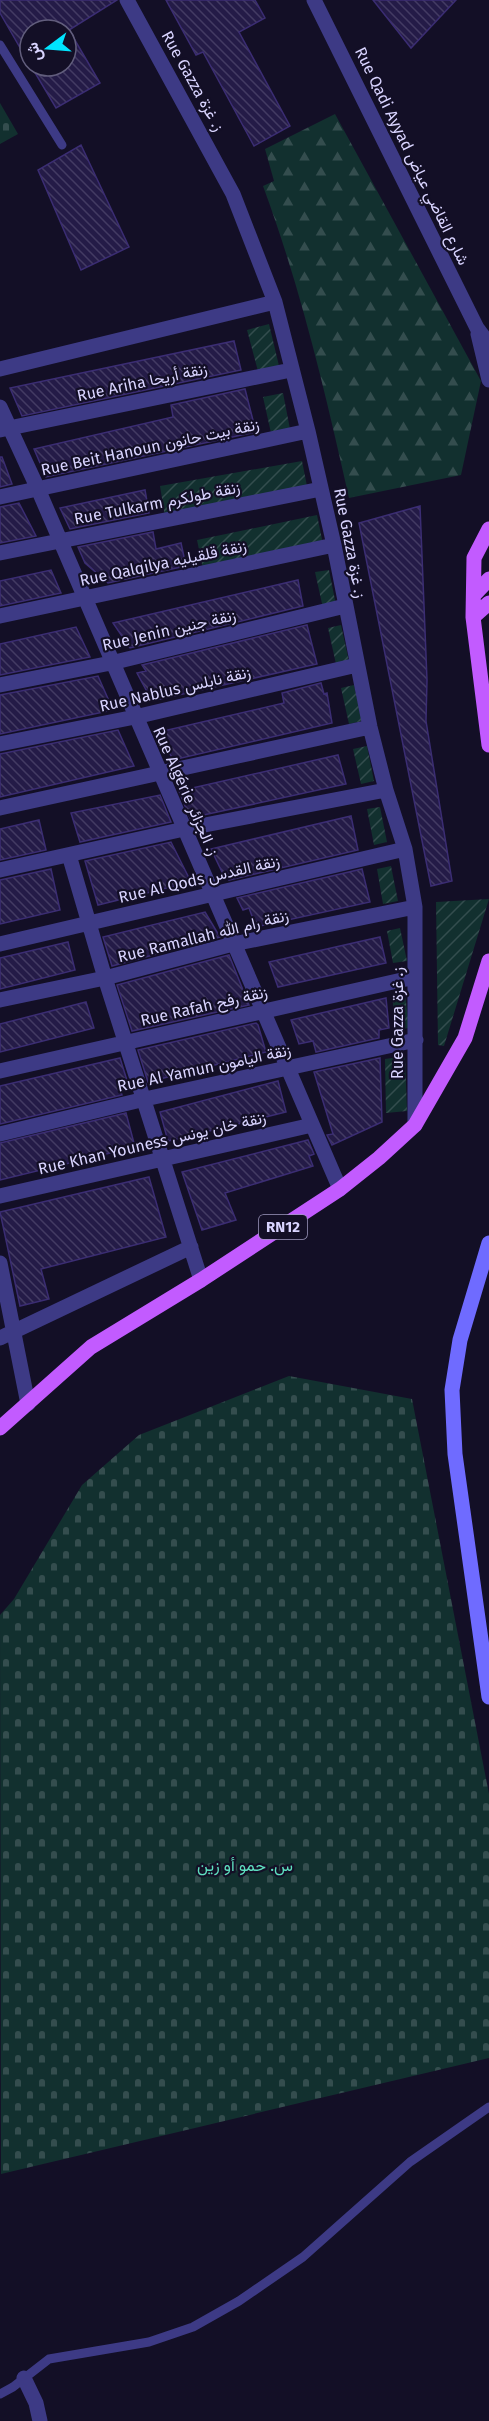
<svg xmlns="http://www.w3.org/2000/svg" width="489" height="2421" font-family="'Fira Sans',Vazirmatn,sans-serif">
	<defs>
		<pattern id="forest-firs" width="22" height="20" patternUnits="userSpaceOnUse" patternTransform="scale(1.5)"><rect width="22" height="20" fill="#12302f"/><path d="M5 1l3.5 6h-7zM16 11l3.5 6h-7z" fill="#344d4e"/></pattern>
		<pattern id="cemetery-stones" width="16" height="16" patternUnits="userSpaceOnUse" patternTransform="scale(1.5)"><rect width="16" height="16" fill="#12302f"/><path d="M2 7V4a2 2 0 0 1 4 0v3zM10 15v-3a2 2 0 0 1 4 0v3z" fill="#344d4e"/></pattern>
		<pattern id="garden-furrows" width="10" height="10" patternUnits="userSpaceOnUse" patternTransform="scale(1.5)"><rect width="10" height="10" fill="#12302f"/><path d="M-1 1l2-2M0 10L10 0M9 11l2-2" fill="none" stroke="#344d4e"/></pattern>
		<pattern id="building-back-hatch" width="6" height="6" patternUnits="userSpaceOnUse" patternTransform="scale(1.5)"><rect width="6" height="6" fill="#241b47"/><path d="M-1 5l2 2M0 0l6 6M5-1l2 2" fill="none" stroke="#433b63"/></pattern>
	</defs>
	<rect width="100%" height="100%" fill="#130f26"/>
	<path fill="url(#forest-firs)" d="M335 114 481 381 461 475 349 498C325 391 301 289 263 186L274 181 265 149Z"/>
	<path fill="url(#cemetery-stones)" d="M0 103 18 134 0 144Z
		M289 1376 412 1399 489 1794V2058L1 2174 0 1615 14 1599 82 1485 139 1435Z"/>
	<path fill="url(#garden-furrows)" d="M269 324 280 370 259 375 247 330Z
		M283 393 290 429 271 433 263 397Z
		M302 461 308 491 165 517 160 486Z
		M317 515 323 544 203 569 197 540Z
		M329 570 336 605 323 608 315 572Z
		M341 625 349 661 336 664 328 628Z
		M354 685 362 721 349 724 341 688Z
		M367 746 374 781 361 784 353 749Z
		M380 807 387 842 374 845 367 809Z
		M391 866 398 901 383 904 377 869Z
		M489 899 444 1046 438 1045 436 902Z
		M400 928 407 961 393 963 387 931Z
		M405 993 409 1028 396 1030 392 995Z
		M405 1056 407 1111 386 1113 385 1059Z"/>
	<path fill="url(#building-back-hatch)" stroke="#3b2d73" stroke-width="1.5" d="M0 0H117L69 30 100 83 56 108 31 66H66V30H30V65L0 13Z
		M166 0H255L265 18 239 32 290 126 254 146 203 52 196 55Z
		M373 0H456L411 48Z
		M81 145 129 247 81 270 38 170Z
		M234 341 241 370 22 416 10 388Z
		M245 389 256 432 46 477 34 449 173 417 171 405Z
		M0 457H2L12 484 0 487Z
		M145 490 149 513 70 529 60 508Z
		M19 503 36 536 0 543V507Z
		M420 506 427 680 426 721 452 881 431 886 359 523Z
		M153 532 156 549 181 543 186 566 108 583 85 563 78 547Z
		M51 570 61 593 0 606V581Z
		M298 580 303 606 130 648 113 623Z
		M307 625 317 664 152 701 137 673 146 671 142 665Z
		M76 627 90 657 0 675V644Z
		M98 676 113 710 0 734V695Z
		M321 683 324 694 327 693 332 723 173 760 159 732 284 703 282 693Z
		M118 730 134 766 0 797V754Z
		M338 755 346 784 190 818 179 791Z
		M160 795 171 822 80 842 71 813Z
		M351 816 358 850 229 880 227 875 224 876 211 849Z
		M39 820 46 850 0 860V829Z
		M171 842 191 882 98 905 85 861Z
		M51 869 60 910 0 924V880Z
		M362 869 370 902 256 927 249 908 243 910 237 898Z
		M205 912 220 937 112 966 103 937Z
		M380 937 386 963 278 987 269 962Z
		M68 942 75 970 0 989V958Z
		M229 955 249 1005 132 1031 117 985Z
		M386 998 389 1028 379 1030V1038L316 1052 313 1041 299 1044 291 1020Z
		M86 1002 94 1028 0 1052V1024Z
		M256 1023 258 1025 266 1052 148 1082 138 1050Z
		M120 1058 129 1087 120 1089 122 1095 0 1124V1086Z
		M380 1058 382 1122 332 1145 327 1135 333 1134 314 1072Z
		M278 1081 286 1112 168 1141 160 1112Z
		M126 1113 135 1147 0 1180V1143Z
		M308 1140 314 1154 309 1156 313 1166 225 1193 236 1220 202 1230 182 1172Z
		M149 1177 166 1237 41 1269 49 1299 20 1306 0 1212Z"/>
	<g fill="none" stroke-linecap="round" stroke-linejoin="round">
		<path stroke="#3d3a85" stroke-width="9" d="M0 45 62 145
			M0 2394 13 2387 49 2359 149 2342 193 2327 239 2301 303 2257 410 2162 489 2107"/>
		<path stroke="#3d3a85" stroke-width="15" d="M127 0 233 194 275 302 308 431 334 545 370 727 386 790 405 849 415 907V1125
			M314 0 477 328 489 344
			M478 334 489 380
			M0 369 275 302
			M0 407 38 489 340 1189
			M0 430 291 370
			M0 497 308 431
			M0 553 321 489
			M0 616 334 545
			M0 685 111 663 345 606
			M0 744 135 717 357 665
			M0 808 370 727
			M69 855 105 978 201 1280
			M0 870 184 829 386 790
			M0 944 405 849
			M0 1000 105 978 233 944 415 907
			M0 1071 415 977
			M0 1134 145 1099 416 1040
			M0 1196 312 1125
			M0 1263 28 1404
			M0 1338 191 1247
			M24 2378 36 2403 40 2421"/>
		<path stroke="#6f6bff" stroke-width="15" d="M489 1243 460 1340 452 1390 455 1454 489 1697"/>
		<path stroke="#c25bff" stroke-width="15" d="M489 529 474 558 473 617 489 745
			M475 594 489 579
			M473 617 489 603
			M0 1428 91 1347 201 1280 340 1189 379 1158 415 1125 465 1038 489 961"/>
	</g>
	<g text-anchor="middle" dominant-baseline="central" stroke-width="4.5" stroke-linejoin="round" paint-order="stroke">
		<rect fill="#130f26" stroke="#9e99be" stroke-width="1.5" x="259" y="1215" width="48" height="24" rx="4.5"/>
		<g font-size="15" font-weight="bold" fill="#d9d4ff">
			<text x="283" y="1227">RN12</text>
		</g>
		<g font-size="16" fill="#d9d4ff" stroke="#130f26">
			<text transform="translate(193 81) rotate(61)">Rue Gazza ز. غزة</text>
			<text transform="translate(412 156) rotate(64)">Rue Qadi Ayyad شارع القاضي عياض</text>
			<text transform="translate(142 382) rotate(-12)">Rue Ariha زنقة أريحا</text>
			<text transform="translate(150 447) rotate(-12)">Rue Beit Hanoun زنقة بيت حانون</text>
			<text transform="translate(157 503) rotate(-11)">Rue Tulkarm زنقة طولكرم</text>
			<text transform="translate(350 543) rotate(79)">Rue Gazza ز. غزة</text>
			<text transform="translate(163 563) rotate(-12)">Rue Qalqilya زنقة قلقيليه</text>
			<text transform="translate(169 630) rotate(-13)">Rue Jenin زنقة جنين</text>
			<text transform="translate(175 689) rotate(-13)">Rue Nablus زنقة نابلس</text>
			<text transform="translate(186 791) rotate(66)">Rue Algérie ز. الجزائر</text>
			<text transform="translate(199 879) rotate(-13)">Rue Al Qods زنقة القدس</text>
			<text transform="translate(203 936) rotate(-14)">Rue Ramallah زنقة رام الله</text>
			<text transform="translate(204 1006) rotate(-13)">Rue Rafah زنقة رفح</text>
			<text transform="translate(397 1023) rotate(-90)">Rue Gazza ز. غزة</text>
			<text transform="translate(204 1068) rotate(-12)">Rue Al Yamun زنقة اليامون</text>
			<text transform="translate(152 1143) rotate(-13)">Rue Khan Youness زنقة خان يونس</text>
		</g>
		<g font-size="16" fill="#5fe0c0" stroke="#130f26">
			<text x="245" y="1865">س. حمو أو زين</text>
		</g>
	</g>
	<g transform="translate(48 48) rotate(254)"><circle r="28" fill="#130f26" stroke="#625e7d" stroke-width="1.5"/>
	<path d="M0-4.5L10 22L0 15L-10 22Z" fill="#00e5ff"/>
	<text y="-9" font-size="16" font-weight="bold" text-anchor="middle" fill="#d9d4ff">ش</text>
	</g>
</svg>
